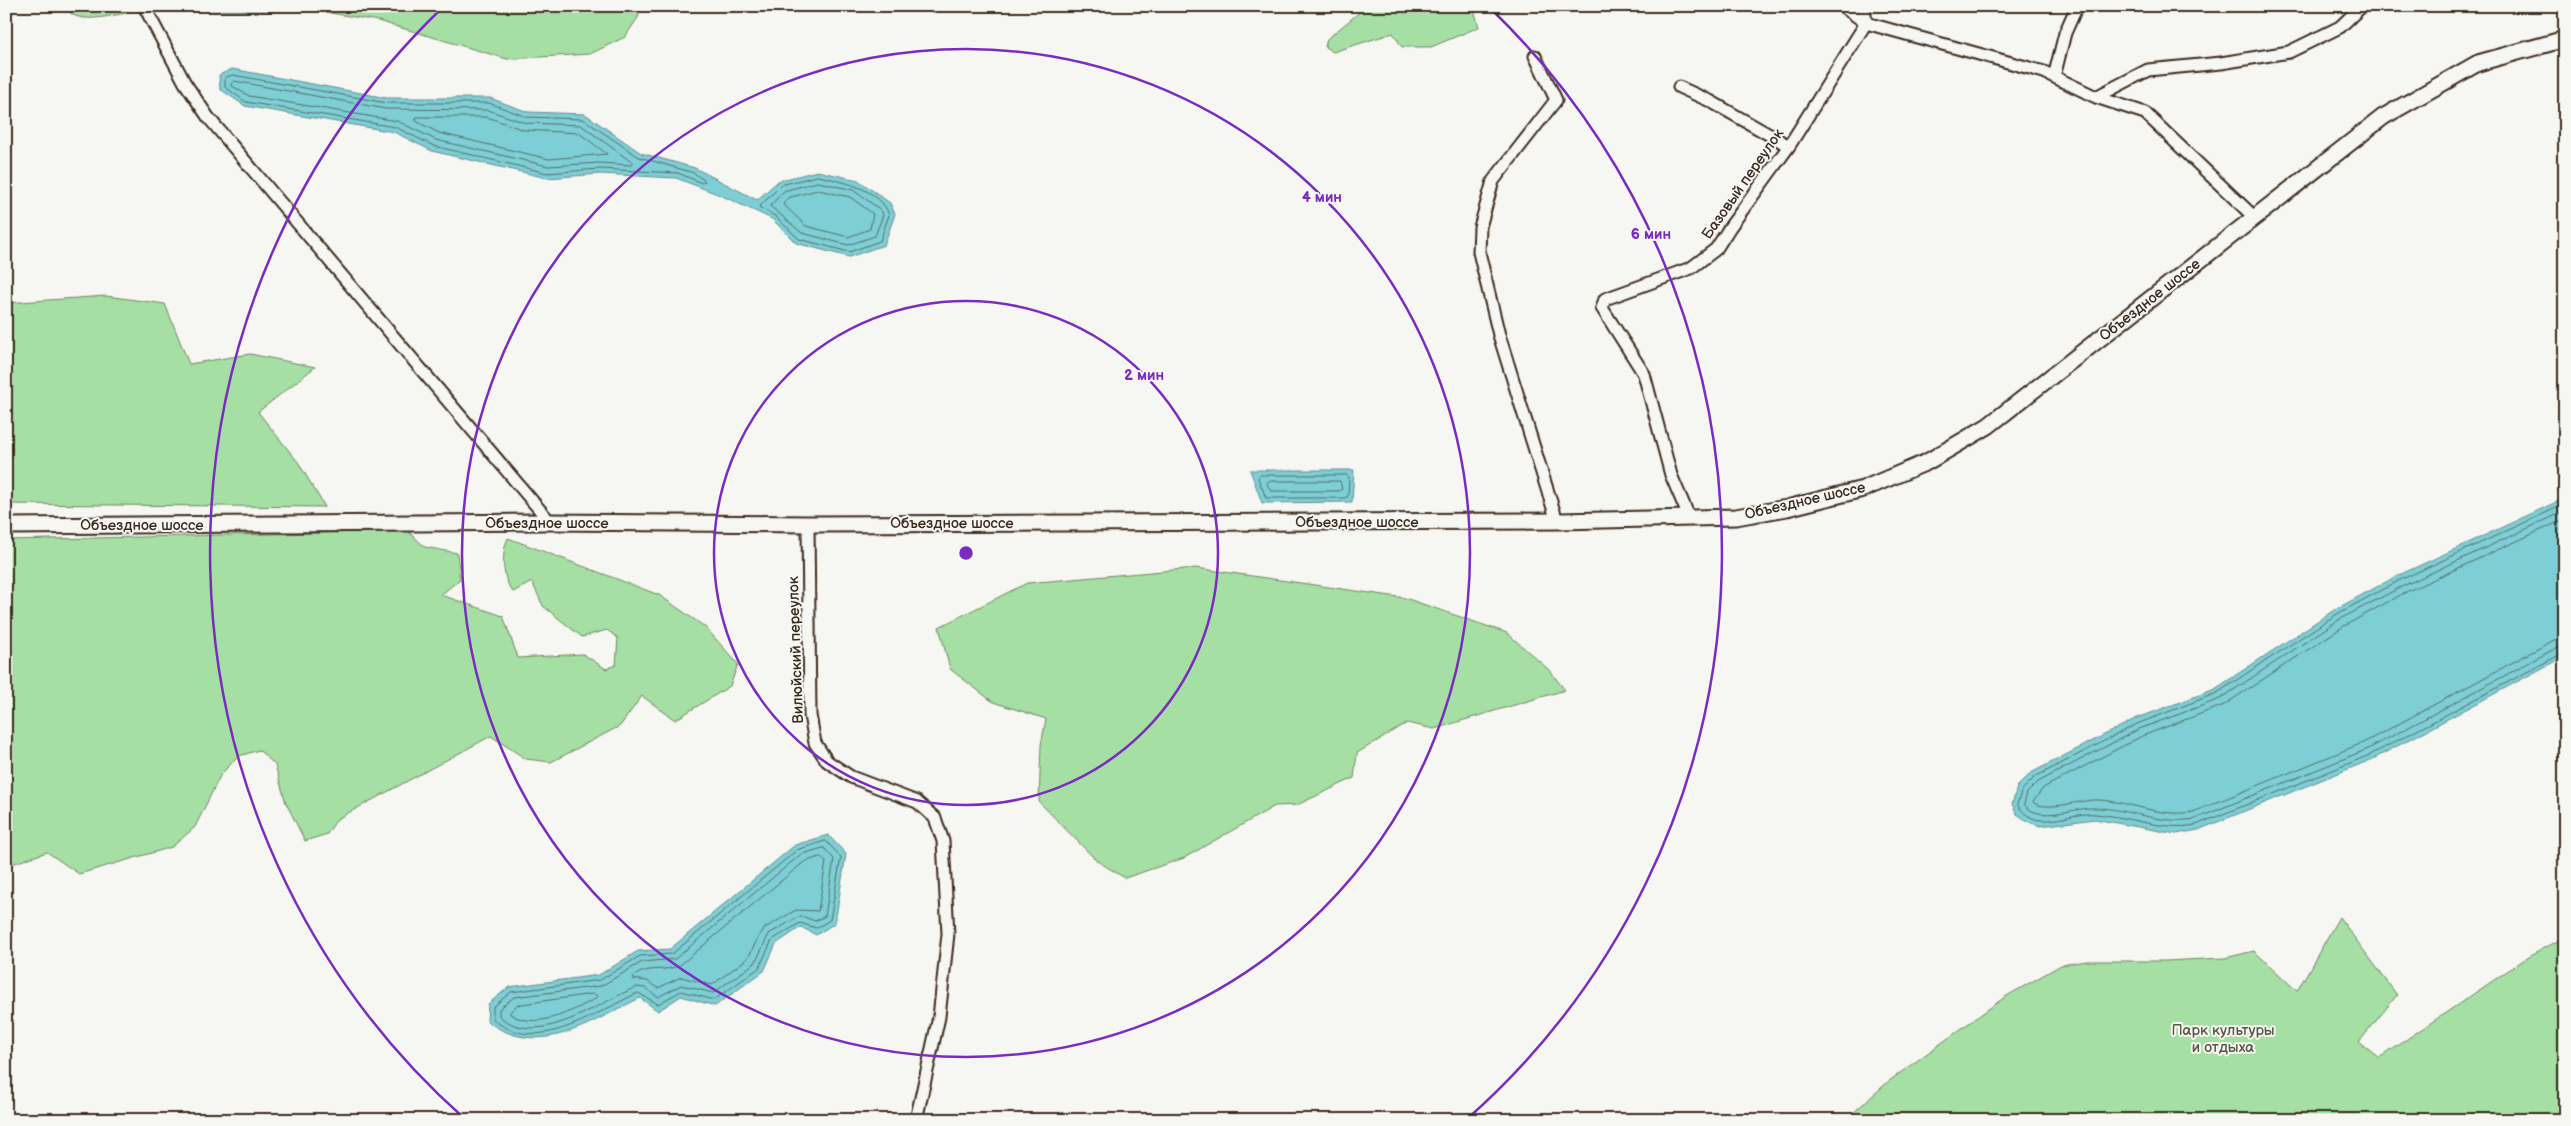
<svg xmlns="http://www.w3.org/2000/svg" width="2571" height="1126" font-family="'Balsamiq Sans',sans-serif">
	<rect width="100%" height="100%" fill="#f6f6f2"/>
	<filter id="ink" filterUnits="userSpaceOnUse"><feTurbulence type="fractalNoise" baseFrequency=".02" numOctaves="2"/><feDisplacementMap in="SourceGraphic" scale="10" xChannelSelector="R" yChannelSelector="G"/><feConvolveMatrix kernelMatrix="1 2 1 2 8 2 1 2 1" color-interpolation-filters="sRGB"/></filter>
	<g filter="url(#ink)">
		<path fill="#a5dfa4" stroke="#708461" d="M65 6H127L128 13C110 15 74 27 65 6Z
			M171 6H635L639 16 625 37 590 54 507 59 378 21 319 11 182 10Z
			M1367 6H1473L1479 27 1431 47H1402L1393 33 1333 52 1325 47 1327 39Z
			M106 296 165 304 189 364 250 354 315 367 258 412 298 462 325 507 6 504V303Z
			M408 531 425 547 457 553 460 579 441 595 503 616 518 658 583 654 606 669 616 665 618 638 607 630 582 637 543 606 532 582 513 592C502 580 501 552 508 538L659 595 705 627 738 664 730 686 675 720 642 696 620 726 551 762 526 759 491 736 337 819 327 834 305 841 286 803 275 765 259 750 239 756 221 774 195 827 172 847 79 874 47 852 6 866V540Z
			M1196 568 1405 598 1507 633 1548 669 1565 690 1434 729 1407 723 1357 753 1354 778 1297 805 1275 806 1184 858 1125 878 1097 861 1039 802 1041 745 1046 719 993 702 950 669 939 627 1027 583Z
			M2339 917 2397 995 2359 1042 2379 1058 2528 957 2565 937V1120H1845L1889 1081 2005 997 2061 965 2087 961H2166L2225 958 2254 951 2297 991Z"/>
		<path fill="#7dced5" stroke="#638c8c" d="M232 69 387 98H490L528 112 585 114 641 153 695 168 757 200 778 181 817 171 858 180 890 203 895 214 884 245 849 257 796 243 772 219 720 195 676 178 600 174 547 178 432 151 394 132 245 106 220 89 219 75Z
			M1250 470H1354L1352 502 1262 503Z
			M2565 498V656L2373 759 2198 830 2176 834 2095 819 2040 826 2027 821 2017 814 2012 804 2017 787 2031 773 2135 719 2215 689 2334 610 2397 576Z
			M828 835 846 854 835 923 816 935 801 927 776 944 764 971 715 1006 681 996 658 1011 640 998C590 1022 539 1060 487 1021L488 1004 509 987 599 975 638 951 670 949 795 845Z"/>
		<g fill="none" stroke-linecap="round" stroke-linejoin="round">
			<path stroke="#556c67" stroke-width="1" d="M233 75 387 103H489L527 117 583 119 639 157 694 173 705 181 702 183 678 173 600 169 547 173 434 146 395 127 246 102 225 87V78Z
				M234 81 386 109 488 110 526 123 581 125 633 163 631 165 600 163 548 166 436 140 397 121 249 96 232 86Z
				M417 117H487L524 130 579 133 607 154 549 159 439 133 416 121Z
				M818 176C841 181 881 189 889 215L880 241 849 252 799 239 775 216 759 207 781 185Z
				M818 182 853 190 881 210 883 215 875 236 848 245 802 233 770 206 784 191Z
				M818 190 850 197 873 214 870 229 848 237 806 226 783 204 788 198Z
				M1261 475H1347L1349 477 1348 496 1345 498H1266L1258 478Z
				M1269 481H1340L1342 489 1339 491H1271L1267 484Z
				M2565 504 2400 580 2337 614 2217 693 2137 724 2035 777 2022 790 2017 804C2022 813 2032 820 2042 820 2060 821 2079 812 2096 814 2131 817 2162 831 2196 825L2370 755 2565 652
				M2565 511 2403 586 2340 619 2220 699 2139 729 2038 782 2027 793 2024 804C2038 824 2074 807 2095 808 2129 808 2157 825 2195 819L2368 749 2558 647 2565 645
				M2565 519 2406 592 2344 626 2224 705 2142 736 2043 788 2033 802C2044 812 2078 801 2093 800 2126 799 2157 818 2193 812L2365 742 2554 640 2565 638
				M826 841 841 857 830 920 816 928 800 923 772 940 759 968 714 1000 681 991 658 1004 638 993C595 1012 537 1057 493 1019V1007L511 992 600 980 640 956 672 954 797 850Z
				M824 848 834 859 825 916 815 921 804 917H798L769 934 755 963 713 993 681 985 658 997 645 988 637 987C598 1002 539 1050 499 1016V1009L514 997 601 986 642 962 675 959 800 855Z
				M821 857 826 862 818 911 796 910 765 928 759 936 748 958 712 985 681 977 658 988 647 981 633 979 634 976C650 965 664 973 680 965L804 862Z
				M594 994 597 996 595 999C572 1011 534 1032 509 1013L517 1005Z"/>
			<g stroke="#3b2a1e" stroke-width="15">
				<path id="minor" d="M144 6 185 83 208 117 550 522
					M1842 6 1866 23 2044 72 2096 97 2145 113 2254 217
					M1535 56 1556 100 1493 181 1480 227 1479 252 1499 335 1557 521
					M2054 77 2065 33 2077 6
					M1679 87 1710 101 1789 146
					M2096 97 2148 70 2221 63 2289 52 2340 27 2362 6
					M1689 517 1671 475 1644 374 1602 308 1605 299 1691 268 1716 249 1730 227 1789 146 1866 23 1864 6
					M808 524 810 715 815 743 827 761 851 777 917 802 935 818 943 841 948 934 939 1017 916 1120"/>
			</g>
			<g stroke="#3b2a1e" stroke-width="19">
				<path id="major" d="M6 526 550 522 808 524 1560 521 1736 517 1787 508 1863 489 1927 462 1988 426 2383 117 2478 63 2565 39"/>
			</g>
			<use href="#minor" stroke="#f6f6f2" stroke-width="11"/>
			<use href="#major" stroke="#f6f6f2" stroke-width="15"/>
		</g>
	</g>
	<g fill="none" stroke="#7b2cbf" stroke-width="2.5">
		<circle cx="966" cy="553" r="252"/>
		<circle cx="966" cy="553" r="504"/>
		<path d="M465 1119A756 756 0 0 1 441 9M1491 9A756 756 0 0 1 1467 1119"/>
	</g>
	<g text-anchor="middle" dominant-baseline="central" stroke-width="4" stroke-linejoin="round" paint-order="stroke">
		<g font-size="15" fill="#3b2a1e" stroke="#f6f6f2">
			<text transform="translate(1743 184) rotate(-55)">Базовый переулок</text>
			<text transform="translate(2150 300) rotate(-38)">Объездное шоссе</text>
			<text transform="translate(1805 501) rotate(-13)">Объездное шоссе</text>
			<text x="1357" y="522">Объездное шоссе</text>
			<text x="547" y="523">Объездное шоссе</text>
			<text x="952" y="523">Объездное шоссе</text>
			<text x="142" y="525">Объездное шоссе</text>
			<text transform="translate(796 650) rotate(-92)">Вилюйский переулок</text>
		</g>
		<g font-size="15" fill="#565740" stroke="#f6f6f2">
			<text x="2223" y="1030">Парк культуры<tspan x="2223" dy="17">и отдыха</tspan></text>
		</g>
	</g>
	<circle cx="966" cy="553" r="8" fill="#7b2cbf" stroke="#f6f6f2" stroke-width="2.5"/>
	<g font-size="15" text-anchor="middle" font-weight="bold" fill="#7b2cbf" stroke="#f6f6f2" stroke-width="4" stroke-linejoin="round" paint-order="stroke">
		<text x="1322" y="202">4 мин</text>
		<text x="1651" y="239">6 мин</text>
		<text x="1144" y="380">2 мин</text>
	</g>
	<rect width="2571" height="1126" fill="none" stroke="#f6f6f2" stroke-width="25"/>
	<rect x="12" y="12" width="2546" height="1101" fill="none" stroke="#3b2a1e" stroke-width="2" filter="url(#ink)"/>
</svg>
